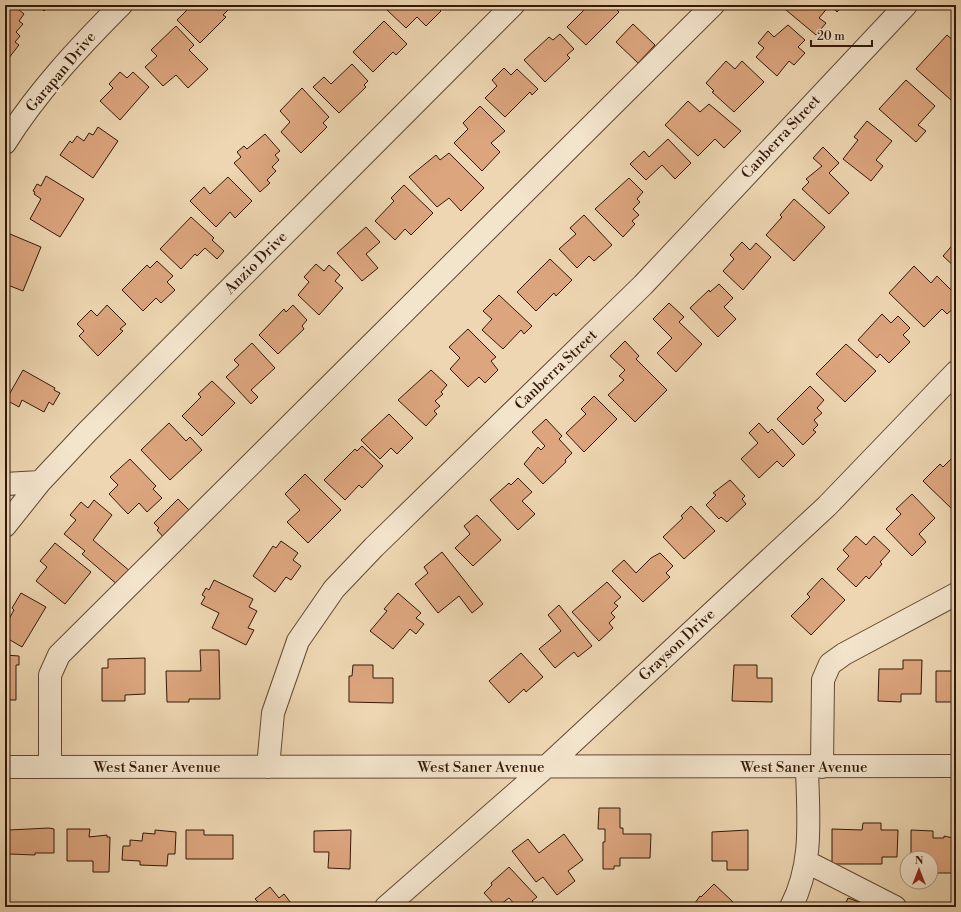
<svg xmlns="http://www.w3.org/2000/svg" width="961" height="912" font-family="'Libre Bodoni',serif">
	<rect width="100%" height="100%" fill="#edd6b1"/>
	<filter id="stains"><feTurbulence type="fractalNoise" baseFrequency=".005" numOctaves="4"/><feColorMatrix values="0 0 0 0 .2 0 0 0 0 .09 0 0 0 0 .02 0 0 0 .5 -.17"/></filter>
	<radialGradient id="worn" r=".72"><stop offset=".6" stop-color="#630" stop-opacity="0"/><stop offset="1" stop-color="#630" stop-opacity=".3"/></radialGradient>
	<path fill="#dca57e" stroke="#331809" d="M5 5H13L24 14 19 21 23 24 16 32 20 36 15 42 19 45 8 59 5 57Z
		M37 5H50L44 11Z
		M195 5H224L228 10 223 15 226 17 200 43 177 20 191 6 193 8Z
		M393 5H435L441 11 426 26 417 17 406 28 387 10Z
		M583 5H612L619 12 586 45 567 27 586 8Z
		M780 5H843L837 12 830 5 819 18 826 23 816 35Z
		M384 21 407 44 396 55 393 52 373 72 353 52Z
		M633 24 655 45 638 63 616 42Z
		M788 25 805 40 798 47 805 53 794 65 789 61 777 76 756 57 764 48 758 43 768 31 774 37Z
		M176 26 194 45 189 50 208 69 188 88 176 75 163 86 145 67 157 56 151 50Z
		M560 34 574 49 567 55 570 58 545 82 524 60 549 37 553 40Z
		M947 35 956 43V95L951 100 916 69Z
		M726 61 735 69 742 61 764 82 734 112 712 92 714 91 706 83Z
		M352 64 368 81 364 85 366 87 339 113 313 87 324 77 331 84Z
		M504 68 511 75 517 69 538 89 532 95 530 92 505 117 485 98 497 86 492 80Z
		M120 72 127 78 133 72 149 87 120 120 100 101 113 88 109 84Z
		M906 80 935 106 918 125 926 131 916 142 879 109Z
		M302 88 329 117 323 123 327 127 301 153 281 132 290 122 280 111Z
		M688 101 700 112 709 104 741 131 724 148 715 139 698 156 665 125Z
		M480 106 505 131 491 143 500 152 482 171 454 143 468 129 463 123Z
		M867 121 892 141 876 160 883 166 871 181 843 159 858 140 854 137Z
		M98 127 118 141 93 178 60 155 70 141 72 143 77 136 84 141 89 133 93 135Z
		M265 134 280 151 275 155 279 160 272 167 276 171 267 180 270 183 260 192 234 163 241 157 237 152 244 146 247 149Z
		M668 139 691 163 675 179 662 165 646 180 630 164 644 151 649 157Z
		M823 147 839 163 829 173 849 193 829 214 802 189 809 182 806 179 822 166 813 158Z
		M449 153 484 188 461 211 449 198 437 207 409 177 436 155 440 160Z
		M46 176 84 199 60 237 30 219 41 199 34 194 35 192 33 191 37 184 41 186Z
		M228 177 252 201 235 218 230 212 216 227 190 201 204 187 210 194Z
		M629 178 643 192 637 199 640 202 633 209 639 215 632 221 635 224 623 237 595 209Z
		M404 185 433 213 411 235 405 229 395 240 375 221 394 201 391 198Z
		M794 199 825 227 794 261 766 235 782 217 780 215Z
		M584 215 612 245 594 261 589 256 577 268 559 249 576 234 570 228Z
		M191 217 214 238 212 240 224 251 217 259 205 248 197 256 195 254 181 269 160 249Z
		M366 227 380 242 366 254 378 268 362 281 337 253Z
		M10 234 41 247 23 291 5 284V247Z
		M956 241V268L943 256Z
		M742 242 750 250 756 243 771 257 743 290 723 271 734 259 730 255Z
		M550 259 572 280 556 296 554 293 536 311 517 292Z
		M157 261 173 276 167 282 175 290 161 303 156 298 143 311 122 290 147 265 150 268Z
		M316 264 324 271 329 265 340 275 335 281 343 288 319 315 298 295 309 282 304 277Z
		M914 266 931 283 937 276 952 291 956 286V308L955 307 947 314 942 309 924 327 889 293Z
		M719 284 733 298 724 307 736 319 718 337 690 308 709 290 710 292Z
		M499 295 532 326 524 334 521 330 503 349 482 330 492 319 483 311Z
		M669 303 684 317 679 322 702 344 676 372 657 353 672 338 653 319Z
		M107 305 126 324 120 329 123 331 98 356 79 336 84 331 77 324 91 310 97 316Z
		M293 305 307 320 302 326 304 329 278 354 259 335 284 309 286 312Z
		M882 314 891 323 898 316 910 328 903 335 910 342 889 363 880 354 877 358 858 340Z
		M468 329 496 357 491 361 498 370 485 383 479 377 468 387 450 369 460 358 449 347Z
		M625 341 639 356 636 359 667 390 635 422 608 395 624 380 619 376 625 370 610 356Z
		M252 343 275 368 251 390 258 397 251 404 226 377 239 365 234 360Z
		M846 344 876 371 845 402 816 374Z
		M23 370 55 388 54 390 60 393 53 405 49 402 44 412 22 400 19 407 6 400Z
		M431 370 447 385 441 392 443 394 435 401 440 406 434 411 437 414 426 426 398 400Z
		M212 381 235 403 202 436 182 416 201 397 198 394Z
		M810 386 824 400 817 408 822 413 814 420 818 425 813 430 816 432 803 445 777 419Z
		M594 396 617 419 584 452 566 433 586 414 581 409Z
		M389 414 413 438 397 454 391 448 380 459 361 440Z
		M546 419 562 436 559 439 572 453 565 460 566 462 543 484 524 464 538 447 541 450 545 446 532 432Z
		M169 423 186 441 190 437 202 450 170 480 141 450Z
		M759 423 768 433 772 429 795 455 783 467 777 461 759 478 741 459 758 443 749 433Z
		M362 446 383 466 362 488 359 485 345 500 324 480 355 449 357 451Z
		M130 459 156 486 153 489 162 498 147 512 139 503 128 514 109 494 118 485 110 477Z
		M951 459 956 464V507L953 510 923 481 940 464 943 467Z
		M305 474 341 510 308 543 287 522 300 510 285 494Z
		M518 478 532 492 522 501 535 514 518 530 490 500 509 483 511 485Z
		M730 480 745 496 742 499 746 504 727 522 721 517 719 519 706 505 716 495 713 493Z
		M912 494 935 518 919 534 926 542 912 556 886 529 901 514 896 509Z
		M178 499 193 514 165 539 157 530 159 528 154 523Z
		M94 500 112 515 93 540 131 572 119 586 82 554 85 551 64 534 76 520 70 515 81 502 88 508Z
		M691 506 715 531 684 559 663 537 683 518 681 516Z
		M477 515 501 540 473 566 455 548 470 534 464 526Z
		M856 536 866 545 874 536 890 551 880 562 882 564 869 579 866 576 856 587 837 569 849 556 843 550Z
		M281 541 298 553 293 560 301 566 291 580 286 577 275 592 253 576 273 546 276 548Z
		M55 543 91 572 65 604 36 581 47 567 40 561Z
		M442 552 483 604 472 613 459 596 438 613 415 584 428 573 424 567Z
		M660 553 673 566 666 573 670 577 643 602 612 571 624 560 636 573 651 558Z
		M822 578 845 600 811 635 791 616 810 597 807 594Z
		M214 580 253 599 249 607 257 611 248 628 254 630 246 645 212 628 219 613 201 604 205 597 202 595 206 588 209 590Z
		M607 582 621 597 614 603 618 606 611 613 615 617 609 623 613 628 599 641 572 612Z
		M21 593 46 607 22 647 5 637V626L14 610 12 608Z
		M398 593 421 613 416 618 424 624 416 634 410 629 393 649 370 631 387 611 384 609Z
		M559 605 592 646 578 657 574 652 555 668 539 649 561 631 548 615Z
		M200 650H219L220 699H189V702H167L166 671H201Z
		M521 653 543 677 526 692 524 689 509 703 489 681Z
		M5 655 19 656V665H16V700H5Z
		M145 658V694L125 695V701H102V668H108V659Z
		M903 660H922L921 694H901V702L878 701 879 669H903Z
		M353 665H373V678H393V703L349 702V676H352Z
		M734 665H757V678H772V702L732 701Z
		M936 671H956V702H936Z
		M599 808H620V828H623V834H651L650 858H620V866H614V869H603V842H605V829H598Z
		M863 823H881V830H898L897 857H882V864H832V829L862 830Z
		M49 828 54 829V853H35V855L9 854V830Z
		M67 829H90L89 837 107 835V837H110L109 872H93V861H67Z
		M155 830 176 832 175 854H168L167 866 140 865V861L122 860 123 846H130V840L142 841 143 833 155 834Z
		M186 830H204V835H233V859H186Z
		M351 830 350 869 328 868 329 852H314V831Z
		M748 830V870H727V861H712V832Z
		M911 830 933 831V838H944V836L953 838V873H931V858H911Z
		M564 834 583 860 568 871 575 881 557 895 543 877 536 882 512 851 528 839 539 853Z
		M509 867 537 897 532 901 538 907H517L509 898 497 907 484 893 492 885 491 883Z
		M714 884 733 902 728 907H692L700 896 701 897Z
		M270 887 279 898 284 894 294 907H253L259 903 255 899Z
		M848 898 870 906V907H844Z"/>
	<g fill="none" stroke-linecap="round" stroke-linejoin="round">
		<g stroke="#624833" stroke-width="24">
			<path id="minor" d="M5 143C37 92 79 47 121 5
				M5 484 40 482
				M5 526 40 482 87 432 513 5
				M5 767 956 766
				M50 767V675L59 655 713 5
				M268 767 273 713 298 641 334 589 374 547 643 285 906 5
				M822 767 823 680 830 664 844 654 956 594
				M807 862 895 907
				M386 907 547 766 827 506 956 372
				M791 907C814 862 808 817 807 767"/>
		</g>
		<use href="#minor" stroke="#f3e4cc" stroke-width="22"/>
	</g>
	<g text-anchor="middle" dominant-baseline="central" stroke-width="4" stroke-linejoin="round" paint-order="stroke">
		<g font-size="15" fill="#331809" stroke="#f3e4cc">
			<text transform="translate(61 72) rotate(-50)">Garapan Drive</text>
			<text transform="translate(781 137) rotate(-47)">Canberra Street</text>
			<text transform="translate(256 263) rotate(-45)">Anzio Drive</text>
			<text transform="translate(556 370) rotate(-44)">Canberra Street</text>
			<text transform="translate(677 645) rotate(-43)">Grayson Drive</text>
			<text x="157" y="767">West Saner Avenue</text>
			<text x="481" y="767">West Saner Avenue</text>
			<text x="804" y="767">West Saner Avenue</text>
		</g>
	</g>
	<rect width="961" height="912" fill="none" stroke="#edd6b1" stroke-width="20"/>
	<rect x="6" y="6" width="949" height="900" fill="none" stroke="#331809" stroke-width="2"/>
	<rect x="10" y="10" width="941" height="892" fill="none" stroke="#331809"/>
	<g transform="translate(919 870)"><circle r="19" fill="#f3e4cc" stroke="#a6927e"/>
	<path d="M0-3L7 15L0 10L-7 15Z" fill="#8f2418"/>
	<text y="-6" font-size="11" font-weight="bold" text-anchor="middle" fill="#331809">N</text>
	</g>
	<path d="M811 40v6h61v-6" fill="none" stroke="#331809" stroke-width="2"/>
	<text x="817" y="40" font-size="12" fill="#331809" stroke="#f3e4cc" stroke-width="3" paint-order="stroke">20 m</text>
	<rect width="100%" height="100%" filter="url(#stains)"/>
	<rect width="100%" height="100%" fill="url(#worn)"/>
</svg>
